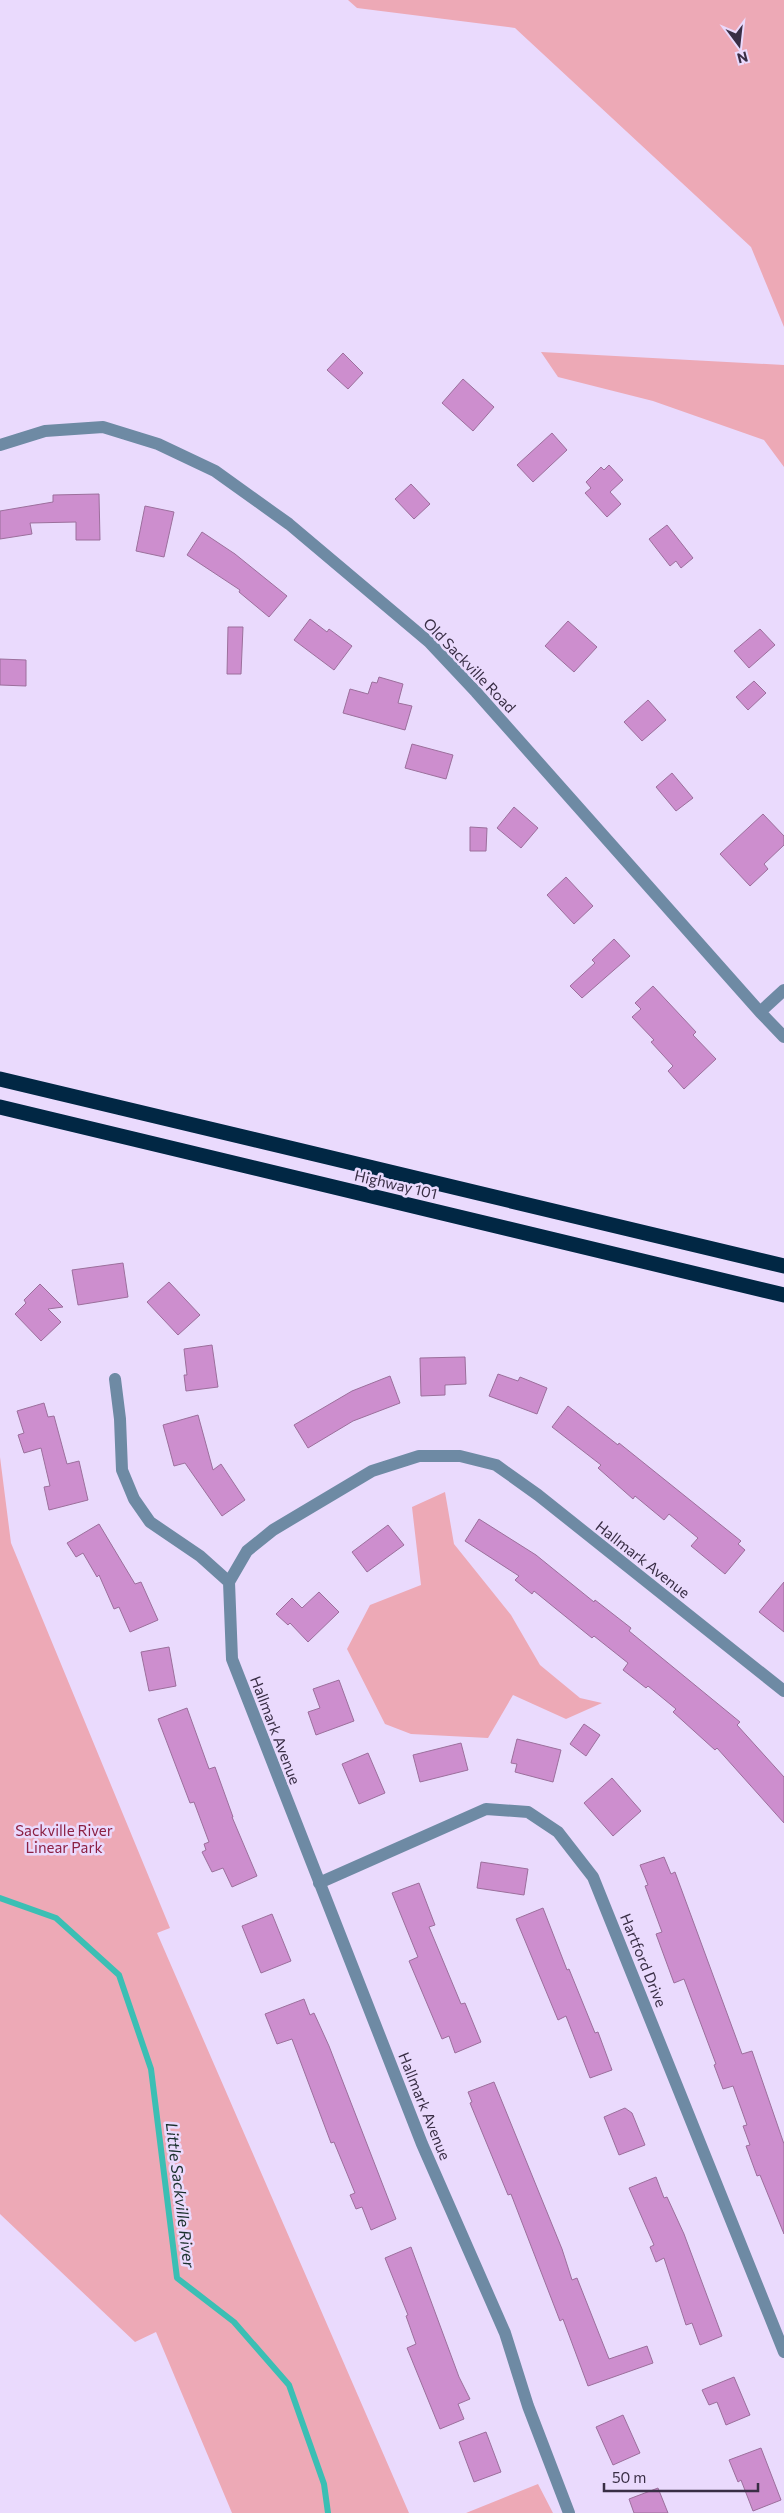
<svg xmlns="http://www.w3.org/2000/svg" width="784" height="2513" font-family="Commissioner,sans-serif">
	<rect width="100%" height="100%" fill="#eadafd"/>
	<path fill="#eda9b6" d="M348 0H784V327L751 247 515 28 357 8Z
		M541 352 784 365V467L764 440 653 401 558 377Z
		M0 1457 11 1543 170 1928 157 1933 409 2513H232L156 2332 135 2342 0 2214Z
		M445 1492 454 1544 511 1615 540 1665 580 1698 602 1703 566 1719 513 1695 488 1738 411 1734 385 1724 347 1649 370 1605 421 1585 412 1507Z
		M538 2484 553 2513H466Z"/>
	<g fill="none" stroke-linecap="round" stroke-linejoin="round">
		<path stroke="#3bbfb4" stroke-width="6" d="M0 1898 56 1918 119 1975 151 2069 177 2278 234 2322 289 2385 324 2484 328 2513"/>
	</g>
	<path fill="#cd8ece" stroke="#9c6f9c" d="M343 353 363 373 348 389 327 370Z
		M463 379 494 407 473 431 442 403Z
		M552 433 567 450 533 482 517 465Z
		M609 465 623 480 610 492 621 504 607 517 585 493 591 488 586 482 601 467 604 470Z
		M411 484 430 504 414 519 395 499Z
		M99 494 100 540H76V522L30 523 32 534 0 539V511L53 502V495Z
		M145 506 174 512 164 557 136 551Z
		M667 525 693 558 681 568 676 561 670 566 649 539Z
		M202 532 235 554 287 596 269 617 239 592 240 590 187 555Z
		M310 619 327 632 329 629 352 646 334 670 294 640Z
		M568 621 597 647 574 672 545 646Z
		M228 627H243L241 674H227Z
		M760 629 775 645 749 668 734 651Z
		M0 659 26 660V686L0 685Z
		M379 677 403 684 398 703 412 706 405 730 343 713 350 689 368 694 372 682 377 683Z
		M754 681 766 693 748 710 736 697Z
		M648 700 666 720 642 741 624 722Z
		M412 744 453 755 446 779 405 768Z
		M672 773 693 798 676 811 656 787Z
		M514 807 538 828 521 848 497 828Z
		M763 814 784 836V845L764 864 768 869 750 886 720 854Z
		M470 827 487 828 486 851H470Z
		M566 877 593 906 574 924 547 895Z
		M614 939 630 956 582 998 570 986 595 963 592 960Z
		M653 986 696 1032 693 1035 716 1059 684 1089 668 1071 673 1066 651 1042 654 1040 632 1017 641 1009 635 1003Z
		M123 1263 128 1297 78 1305 72 1270Z
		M169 1282 200 1315 178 1335 147 1302Z
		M40 1284 63 1307 48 1309 61 1322 41 1341 15 1314 26 1303 24 1300Z
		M212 1345 218 1387 186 1391 184 1375H187L184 1349Z
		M465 1357 466 1384 445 1385V1395L421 1396 420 1358Z
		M498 1374 518 1381 520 1377 547 1388 537 1414 489 1396Z
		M390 1376 400 1403 353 1421 308 1448 294 1425 352 1391Z
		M44 1403 48 1417 54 1416 67 1464 79 1461 88 1500 49 1510 44 1487 50 1486 41 1448 24 1453 18 1435 24 1433 17 1411Z
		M568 1406 618 1445 619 1443 741 1541 738 1544 745 1550 725 1574 691 1546 698 1538 669 1514 664 1520 635 1496 633 1499 598 1468 601 1465 552 1427Z
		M198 1415 213 1470 221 1464 245 1500 222 1516 185 1463 174 1466 163 1425Z
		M479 1519 536 1555 594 1602 595 1600 631 1628 629 1631 740 1722 737 1725 784 1777V1823L717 1748 715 1750 673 1712 676 1709 648 1686 646 1688 623 1670 628 1663 594 1636 592 1638 534 1591 532 1594 515 1580 519 1576 465 1541Z
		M99 1524 135 1584 141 1582 158 1620 130 1632 119 1607 114 1609 99 1575 97 1577 83 1553 76 1557 67 1543Z
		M388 1525 404 1545 367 1572 352 1552Z
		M784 1582V1632L759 1612Z
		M319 1592 339 1612 308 1642 290 1623 288 1625 276 1614 292 1598 302 1608Z
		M169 1647 176 1686 149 1691 141 1652Z
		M339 1680 354 1721 316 1735 308 1712 320 1708 313 1689Z
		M187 1708 209 1769 215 1767 233 1817H232L257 1876 232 1887 223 1868 212 1872 202 1852 206 1850 204 1844 209 1842 194 1802 190 1803 158 1719Z
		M584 1724 600 1735 586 1756 570 1744Z
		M517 1739 561 1750 553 1782 515 1772 517 1764 511 1763Z
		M461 1743 468 1770 420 1782 413 1755Z
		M368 1753 385 1793 359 1804 342 1764Z
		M612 1778 641 1811 613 1836 584 1803Z
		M664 1857 671 1874 675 1872 742 2054 752 2051 784 2144V2234L760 2175 757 2176 746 2146 750 2145 743 2126 747 2125 733 2086 723 2089 714 2065 716 2064 684 1979 674 1983 656 1934 662 1932 645 1886 648 1885 640 1865Z
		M481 1862 528 1869 524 1895 477 1888Z
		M419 1883 435 1925 429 1927 461 2004 465 2003 481 2042 455 2053 449 2036 442 2039 409 1961 418 1957 392 1893Z
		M543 1908 567 1970 569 1969 595 2033 598 2032 612 2070 590 2078 566 2016 558 2020 516 1919Z
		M272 1914 291 1961 261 1973 242 1926Z
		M304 1999 310 2015 314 2013 329 2046 396 2219 371 2230 362 2207 356 2209 350 2195 355 2193 334 2142 331 2143 292 2039 277 2044 265 2014Z
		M494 2082 562 2249 572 2280 577 2278 609 2359 647 2346 653 2363 588 2386 563 2319 560 2321 511 2194 508 2195 470 2103 472 2102 468 2092Z
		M625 2108 632 2113 645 2145 619 2155 604 2117Z
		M656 2177 664 2198 667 2197 684 2234 722 2336 700 2345 692 2323 686 2325 664 2258 656 2262 650 2247 654 2245 629 2188Z
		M411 2247 459 2377 470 2399 458 2404 464 2419 440 2429 407 2348 416 2344 406 2316 408 2315 385 2258Z
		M734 2377 750 2415 726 2425 717 2402 709 2405 702 2390Z
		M623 2415 640 2453 613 2465 596 2427Z
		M486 2432 501 2472 474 2482 459 2442Z
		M761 2448 781 2500 753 2511 741 2480 738 2482 729 2460Z
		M658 2488 668 2513H634L629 2499Z"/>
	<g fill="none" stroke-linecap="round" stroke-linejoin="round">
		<path stroke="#6e8aa4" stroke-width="12" d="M0 445 45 431 103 427 158 444 215 471 289 524 429 642 476 692 760 1012 784 1037
			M760 1012 784 990
			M115 1379 120 1419 122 1470 134 1499 150 1522 200 1556 229 1582
			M319 1883 486 1809 528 1812 558 1832 593 1877 784 2352
			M569 2513 528 2406 505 2333 422 2144 232 1659 229 1582 247 1551 273 1530 372 1471 419 1456H460L496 1465 538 1495 784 1691"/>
		<path stroke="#012744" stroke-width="15" d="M0 1079 784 1266
			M0 1107 784 1295"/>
	</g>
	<g text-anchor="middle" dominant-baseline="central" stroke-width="5" stroke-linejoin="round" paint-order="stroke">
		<g font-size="15" fill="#392e45" stroke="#eadafd">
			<text transform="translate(470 665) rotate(46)">Old Sackville Road</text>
			<text transform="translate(396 1184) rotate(13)">Highway 101</text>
			<text transform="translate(643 1559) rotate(38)">Hallmark Avenue</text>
			<text transform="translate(276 1730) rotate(69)">Hallmark Avenue</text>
			<text transform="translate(644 1960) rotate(68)">Hartford Drive</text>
			<text transform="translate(425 2106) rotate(68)">Hallmark Avenue</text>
		</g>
		<g font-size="15" fill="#8b2043" stroke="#eadafd">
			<text x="64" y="1830">Sackville River<tspan x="64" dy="17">Linear Park</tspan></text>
		</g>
		<g font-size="16" font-style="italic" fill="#1a302d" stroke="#eadafd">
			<text transform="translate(181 2195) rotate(83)">Little Sackville River</text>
		</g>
	</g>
	<g transform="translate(739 45) rotate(165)" stroke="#eadafd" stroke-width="4" paint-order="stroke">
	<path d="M0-4L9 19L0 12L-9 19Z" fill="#392e45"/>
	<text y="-8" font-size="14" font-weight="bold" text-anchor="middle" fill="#392e45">N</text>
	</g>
	<path d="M604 2483v8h154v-8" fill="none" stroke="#392e45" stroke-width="2.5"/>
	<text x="612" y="2483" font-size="15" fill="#392e45" stroke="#eadafd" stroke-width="4" paint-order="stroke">50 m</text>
</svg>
